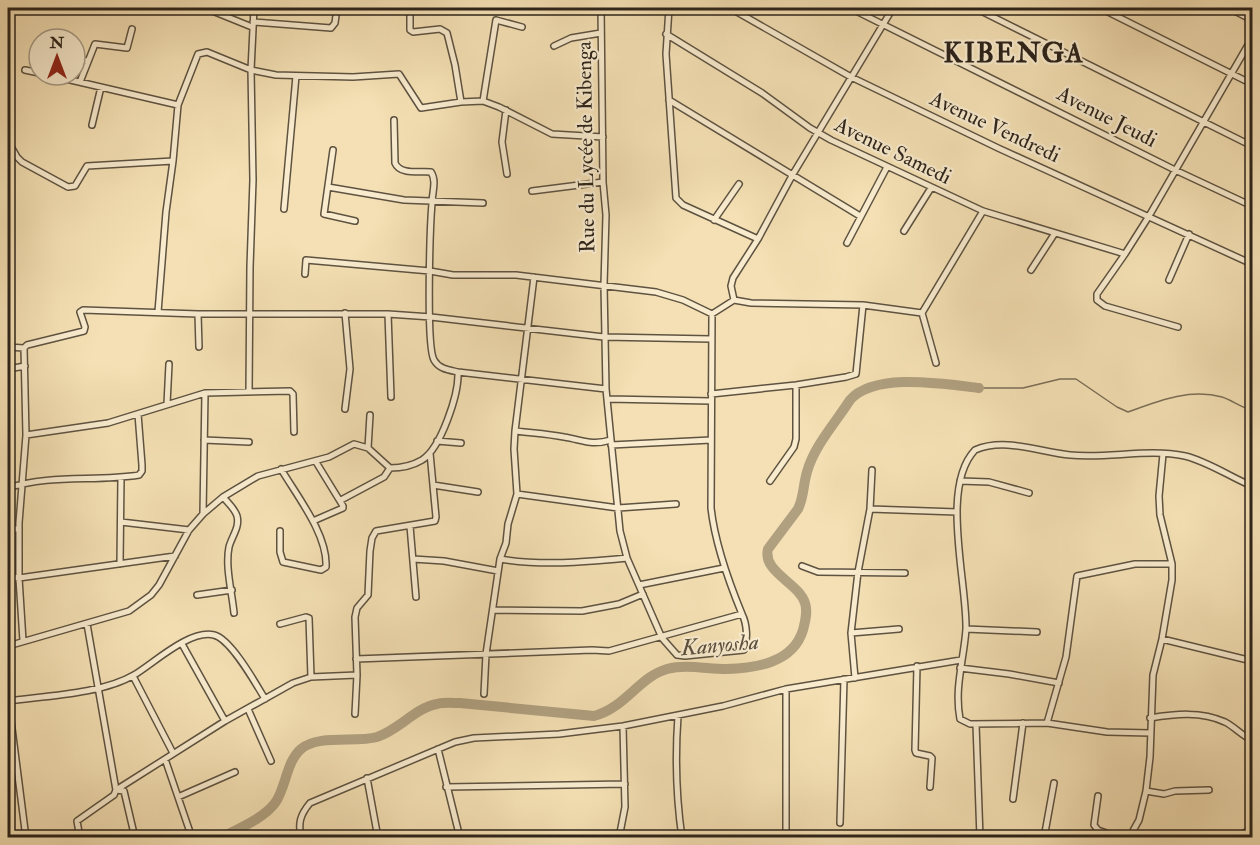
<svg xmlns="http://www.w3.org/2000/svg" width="1260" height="845" font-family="'IM FELL Double Pica',serif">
	<rect width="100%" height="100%" fill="#f4e0b4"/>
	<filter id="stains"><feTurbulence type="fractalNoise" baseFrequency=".00333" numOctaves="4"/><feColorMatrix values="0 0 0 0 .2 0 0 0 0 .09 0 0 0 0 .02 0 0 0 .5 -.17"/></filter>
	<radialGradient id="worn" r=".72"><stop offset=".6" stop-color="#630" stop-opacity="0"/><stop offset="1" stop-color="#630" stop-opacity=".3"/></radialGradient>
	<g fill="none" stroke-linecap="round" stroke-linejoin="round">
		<path stroke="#7b6e58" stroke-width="1.5" d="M979 388H1023L1060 379H1076L1117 407 1128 412C1158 401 1190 388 1222 397 1232 400 1241 408 1252 410"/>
		<path stroke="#b0a080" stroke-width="10" d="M221 838C239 828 263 819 275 803 286 788 286 762 301 749 318 734 356 743 377 737 399 730 415 708 437 704 444 702 453 703 460 703L594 716C625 708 639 677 667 669 686 664 707 669 726 669 756 668 793 663 803 630 805 622 808 612 805 603 799 583 762 572 768 549L798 509C804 497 803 485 807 472 814 446 836 422 850 400 875 372 944 384 979 388"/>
		<g stroke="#5e5341" stroke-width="8">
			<path id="minor" d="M205 8 252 27
				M410 8V30L413 32 440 29 447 33 455 65 461 102
				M601 8 603 182 606 215 604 285 606 389 620 531 627 558 662 638 677 655 685 656 744 650C748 639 747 624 742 614
				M669 8 666 54 676 198 683 205 758 239
				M730 8 851 77 998 148 1252 264
				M850 8 1175 170 1252 206
				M975 8 1252 146
				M1100 8 1252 84
				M1229 8 1252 20
				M253 22 331 28 335 23 337 8
				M666 34 762 93 810 128 831 140 983 211 1125 254
				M554 46 571 38 601 33
				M75 59 87 61
				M25 70 39 73
				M49 75 178 105
				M80 82 95 44 127 48 132 29
				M669 100 860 216
				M483 101 496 20 522 27
				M506 110 502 142 507 174
				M394 120 395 163C400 175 419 171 431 172 437 181 432 193 432 203 430 227 426 346 434 360 439 369 449 370 458 372L606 389
				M92 125 101 87
				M9 143 17 157 22 162 68 187 75 186 87 166 173 161
				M333 150 324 214 355 221
				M328 187 404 200 483 203
				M532 191 603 182
				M284 209 296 76
				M714 220 739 184
				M904 231 931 188
				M847 243 887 167
				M1031 270 1055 233
				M305 274 306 260 430 271 453 275H516L656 292 683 300 712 314
				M1169 280 1189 234
				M734 300 731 286 733 278 758 239 793 174 893 8
				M734 300 751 303 863 305 922 313
				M158 312 166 212 173 161 178 105 198 54 207 52 251 70 276 75 353 77 399 74 421 108 461 102 483 101 499 107 552 134 603 137
				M345 313 350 369 345 409
				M198 314 199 347
				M388 314 391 397
				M1178 327 1105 306 1097 300V294L1125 254 1149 216 1252 38
				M8 347 24 348
				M936 363 922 313 983 211
				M8 369 25 366
				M249 392 250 267 253 180 251 70 254 8
				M711 394 796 385 846 377 856 374 863 305
				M608 399 711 401
				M167 404 169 364
				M515 431C531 433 548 434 564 437 583 440 591 446 611 440
				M26 435 108 423 205 393 290 391 293 394 294 432
				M204 440 249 442
				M437 441 461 443
				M611 445 711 440
				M368 448 370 415
				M770 481 794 447 796 439V385
				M960 481 989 482 1029 493
				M433 485 478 492
				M8 488C50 474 96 482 139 475L142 471V465L138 414
				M517 494 618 508 676 504
				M223 497C228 503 235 509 237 516 240 527 232 536 229 547 225 567 232 592 234 613
				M341 500 384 477 390 468
				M870 509 957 512
				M203 514 205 393
				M313 521 343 508V506L316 462
				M121 522 189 530
				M410 526 416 597
				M8 529H19
				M280 531V552L283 562 321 570 326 567C328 535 297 496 281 469
				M413 559 444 561 498 571
				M500 559C543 566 584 562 627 558
				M120 564 121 477
				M802 566 818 572 905 573
				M8 577 19 578 175 556
				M639 585 724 568
				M197 595 232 590
				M493 610 582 611 619 604 643 594
				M87 624 116 790 124 791 135 838
				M280 624 306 617 309 618 311 677
				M966 629 1037 632
				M851 633 899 629
				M1162 639 1252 661
				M23 641 19 578V523L26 435 24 348 27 345 84 331 85 327 80 312 83 310 198 314H388L431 317 604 337 711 339
				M182 644 225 721
				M8 646 129 611 151 595 159 585 189 530 203 514 223 497 258 476 329 457 354 444 368 448 390 468C401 468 412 466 422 460 441 448 459 394 458 372
				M356 659 592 650 609 651 742 614C728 580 715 544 711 508L712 314 734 300
				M917 666 915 750 916 753 930 756 932 758 930 787
				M960 668 1009 674 1059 683
				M133 676 173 753
				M855 678 851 633 858 572 870 509 872 470
				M786 689V838
				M484 694 486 654 500 559 506 543 508 524 517 494 514 449 515 431 534 277
				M8 697 26 838
				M8 701C44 696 102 694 134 675 154 663 190 629 214 635 231 639 256 684 265 699
				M248 709 271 761
				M355 714 357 675 355 617 357 608 368 595 370 551 372 538 376 531 435 521 436 517 430 453
				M678 716C675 757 676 796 682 838
				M1150 718C1175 714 1201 711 1225 722 1235 727 1242 736 1252 740
				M1047 723 1066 657 1077 576 1135 564H1172
				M976 724 980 838
				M1150 733 1107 732 1047 723 970 724 960 719C954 688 964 659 966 629 967 581 940 487 975 450 1005 437 1039 452 1070 455 1108 459 1148 448 1185 456 1209 462 1230 477 1252 486
				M438 749 460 838
				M165 759 192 838
				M367 778 378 838
				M446 787 625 784
				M1146 791 1164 794 1175 791 1209 790
				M1098 796 1094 825 1098 830 1120 838
				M178 797 235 772
				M1013 799 1023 723
				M840 823 844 679
				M80 838 77 821 114 795 116 790 225 721 293 683 311 677 357 675
				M301 838C298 823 300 815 310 803L455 742 474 738 559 734 623 726 723 706 786 689 961 660
				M619 838 625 807 623 726
				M1044 838 1054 783
				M1129 838 1139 820 1146 791 1150 757 1153 675 1162 639 1172 580V564L1160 515 1159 496 1163 454
				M1234 838 1252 829"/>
		</g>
		<use href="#minor" stroke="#f8ebce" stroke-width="5"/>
	</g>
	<g text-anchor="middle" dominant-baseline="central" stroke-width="4.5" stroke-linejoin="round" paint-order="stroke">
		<g font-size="21" fill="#2c241b" stroke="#f8ebce">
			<text transform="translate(1107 117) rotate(27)">Avenue Jeudi</text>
			<text transform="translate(995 127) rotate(25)">Avenue Vendredi</text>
			<text transform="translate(586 147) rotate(-91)">Rue du Lycée de Kibenga</text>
			<text transform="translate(893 151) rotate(26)">Avenue Samedi</text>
		</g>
		<g font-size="22" font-style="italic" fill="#5a4f3e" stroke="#f8ebce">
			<text transform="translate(720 645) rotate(-5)">Kanyosha</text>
		</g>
		<g font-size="27" font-weight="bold" letter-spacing="1.5" fill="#2c241b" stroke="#f8ebce">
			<text x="1014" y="53">KIBENGA</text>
		</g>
	</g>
	<rect width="1260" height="845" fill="none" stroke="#f4e0b4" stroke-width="30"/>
	<rect x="9" y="9" width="1242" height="827" fill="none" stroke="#2c241b" stroke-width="3"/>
	<rect x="15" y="15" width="1230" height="815" fill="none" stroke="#2c241b" stroke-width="1.5"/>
	<g transform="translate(57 57)"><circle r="28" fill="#f8ebce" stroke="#a69b86" stroke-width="1.5"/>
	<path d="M0-4.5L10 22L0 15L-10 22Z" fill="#8f2418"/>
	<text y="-9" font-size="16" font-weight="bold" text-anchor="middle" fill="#2c241b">N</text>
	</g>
	<rect width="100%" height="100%" filter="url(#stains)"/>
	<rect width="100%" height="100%" fill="url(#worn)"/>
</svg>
